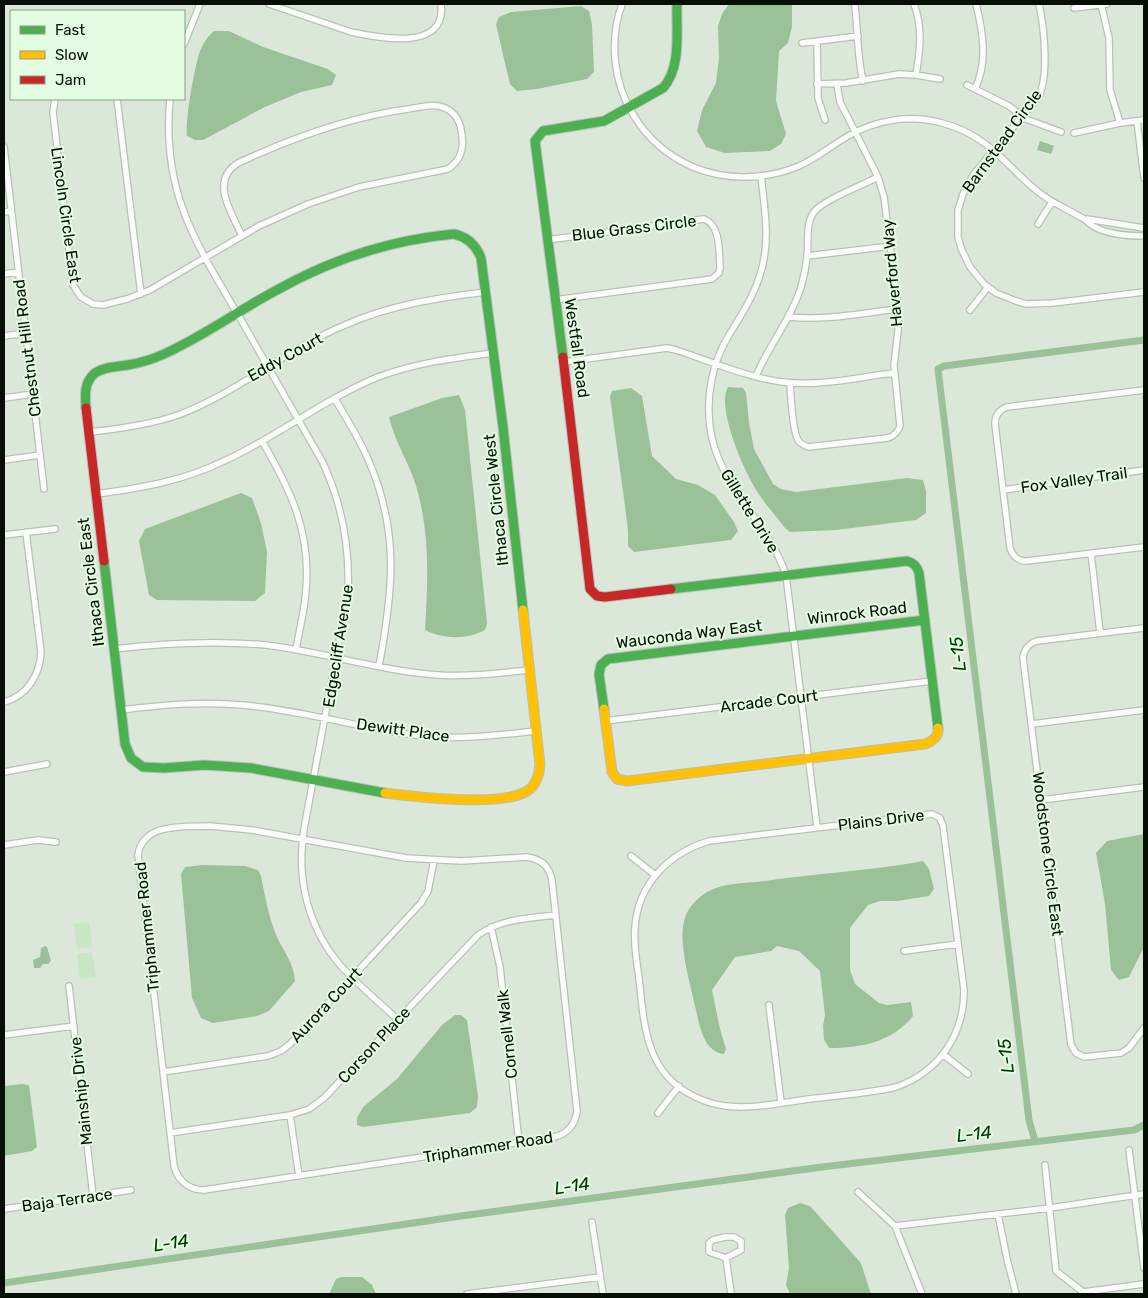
<svg xmlns="http://www.w3.org/2000/svg" width="1148" height="1298" font-family="Rubik,sans-serif">
	<rect width="100%" height="100%" fill="#dbe8d9"/>
	<path fill="#c8e5c5" d="M89 922 92 947 77 949 73 924Z
		M92 952 96 977 80 979 77 954Z"/>
	<path fill="#9bc198" d="M729 4H792V27L788 43 779 51 776 101 786 134 781 144 770 151 725 153 706 147 697 131 702 110 716 83 719 58 718 26 722 14Z
		M581 6 589 11 592 25 594 72 587 79 537 89 517 91 510 84 504 59 496 24 499 17 511 12Z
		M214 31H229L263 47 328 69 336 75 332 85 301 92 265 107 203 140H195L187 136C185 120 194 71 199 54 202 45 207 37 214 31Z
		M1040 141 1054 146 1051 154 1037 150Z
		M728 387 743 388 746 393 749 422 754 449 773 484 781 489 796 492 907 478 923 480 926 491V513L916 520 836 530 790 532 785 528C775 515 763 502 755 488 743 469 716 406 728 387Z
		M631 388 642 396 652 456 676 479 698 485 715 495 734 522 738 531 731 540 634 552 628 546V531L625 506 610 397 612 391Z
		M459 395 465 410 487 623 485 630C466 640 443 639 425 630 428 581 430 536 417 489 410 464 395 443 389 417L442 398Z
		M241 493 252 498 261 523 267 552 265 593 255 601 157 600 149 595 139 541 145 529Z
		M1144 834V947L1129 977 1119 980 1111 970 1105 904 1096 853 1107 841Z
		M923 861 929 869 934 889 929 896 897 901H880L868 905 850 928V970L855 984 879 1003 887 1005 911 1002 913 1016C892 1042 862 1048 829 1048L824 1040 823 1026 825 1015 820 971 799 951 777 946 771 951 735 957 712 990 720 1029 726 1049 724 1054C701 1051 699 1020 694 1002 689 976 674 933 689 909 695 900 706 891 716 888 731 883 749 883 765 881 817 873 871 871 923 861Z
		M202 865 245 866 258 870 261 876C265 896 269 919 277 937 284 952 294 964 295 981L269 1011 257 1016 213 1023 201 1018 192 998 181 874 185 867Z
		M45 946 47 947 51 961 48 964H43L40 968H34L33 960 40 957 41 948Z
		M455 1015H461L467 1020 478 1096 477 1107 470 1113 363 1127 357 1125V1118L363 1107 397 1079 442 1025Z
		M22 1084 29 1085 37 1147 32 1151 4 1156V1086Z
		M800 1203 810 1206 861 1263 871 1294H790L786 1285 789 1268 785 1215 788 1208Z
		M341 1277H362L372 1285 376 1294H329L336 1279Z"/>
	<g fill="none" stroke-linecap="round" stroke-linejoin="round">
		<path stroke="#9bc198" stroke-width="7" d="M1035 1141 1029 1120 938 369 944 366 1144 340
			M4 1283 461 1216 822 1167 1134 1130 1144 1125"/>
		<g stroke="#b7c2b5" stroke-width="8">
			<path id="street" d="M269 4 351 32C379 38 447 52 441 4
				M622 4C609 40 613 83 634 116 648 139 668 156 693 167 727 181 765 180 799 166 817 158 831 146 848 136 876 120 910 114 942 123 984 134 1000 158 1030 185 1047 201 1064 207 1084 219 1087 221 1090 224 1093 226 1108 235 1128 236 1144 236
				M914 4C923 27 920 50 916 75
				M1039 4C1044 27 1050 80 1037 99L973 175 963 194 958 210V237L961 248 970 267 984 284 996 293 1016 301 1026 304 1053 303 1144 292
				M1101 4 1109 38 1110 90 1120 123
				M855 6C858 31 857 56 863 81
				M1074 8 1107 4
				M817 42 818 98 825 120
				M802 43 858 36
				M184 44 200 4
				M817 84 846 83 899 74 916 75 940 79
				M967 85 1009 106 1026 119 1061 132
				M975 89C988 62 983 32 976 4
				M55 99 53 112 73 285 81 297 93 304 103 305 127 299 150 290 259 226 308 204 359 187 448 169C460 161 464 150 462 136 461 125 457 113 445 108 434 103 420 107 408 109 348 117 292 138 238 163 209 181 232 213 242 236
				M117 99 141 294
				M170 99C161 195 198 246 244 325 270 370 296 415 322 461 342 503 350 546 348 593L304 829C296 879 308 928 341 966 358 985 379 1002 397 1019
				M1137 121 1144 178
				M1074 133 1120 123 1144 120
				M4 147 44 489
				M761 176C765 211 771 245 759 278 752 299 740 317 729 335 712 363 706 396 710 427 717 485 768 521 786 575L817 827
				M4 212 11 211
				M1087 219 1144 228
				M1038 224 1052 202
				M547 240 704 219C721 225 719 253 720 268L719 273 712 279 555 300
				M807 256 891 246
				M4 274 18 272
				M970 310 988 287
				M789 317C825 321 862 313 898 309
				M4 336 26 333
				M564 362 667 348 676 350C710 361 748 378 783 382 819 387 858 377 894 373
				M756 376C769 345 791 319 801 287 804 277 806 267 807 257 809 243 805 224 814 212 823 200 863 185 878 177
				M790 383C791 396 792 430 798 440 800 444 804 445 808 447L888 438C894 436 898 432 900 426L894 365 898 331V309L884 197 878 177 840 102 837 84
				M1144 390 1007 407C999 410 995 415 995 424L1010 548C1013 557 1018 561 1027 561L1144 547
				M4 398 33 394
				M335 399C346 418 359 438 368 459 400 532 393 591 379 666
				M89 432C119 429 149 425 178 415 237 393 287 349 345 325 390 305 437 298 485 292
				M262 441C290 489 311 531 306 589 305 610 299 630 296 650
				M4 460 40 455
				M1003 490 1144 470
				M96 494C141 488 183 481 224 461 277 437 324 399 378 377 415 363 454 358 493 353
				M4 535 55 529
				M1091 553 1100 633
				M1144 628 1037 641C1028 644 1024 649 1023 658L1071 1045 1076 1053 1084 1057 1121 1053 1129 1048 1144 1028
				M114 649C165 643 214 640 266 645 324 652 380 671 438 675 469 677 499 673 529 670
				M4 702C27 696 40 675 41 652L26 532
				M121 710C161 705 202 701 242 705 303 710 362 729 422 736 460 740 498 735 536 731
				M605 721 932 681
				M1032 724 1144 710
				M4 772 47 764
				M1041 800 1144 787
				M932 814 940 818 943 826 964 990C964 1035 939 1072 896 1087 870 1093 844 1095 817 1098 782 1102 738 1114 705 1101 650 1081 645 1037 640 987 638 967 633 947 635 927 638 884 669 853 709 841Z
				M210 826 252 830 406 858 461 861 527 857C541 859 550 867 552 881L577 1111C575 1125 567 1134 554 1137L204 1190C189 1190 178 1181 174 1166L138 855C143 822 185 827 210 826Z
				M4 845 38 840 56 842
				M631 856 655 875
				M491 927 500 967 519 1143
				M904 951 958 944
				M69 986 93 1196
				M769 1005 781 1102
				M4 1035 74 1026
				M944 1055 968 1074
				M163 1072 268 1056 281 1051 290 1044 421 903 428 891 434 860
				M658 1113 679 1086
				M290 1115 299 1176
				M170 1133 290 1115 309 1109 324 1098 478 935C501 919 528 918 556 915
				M1129 1150 1144 1268
				M1045 1165 1056 1271 1083 1292 1144 1284
				M858 1192 895 1226 922 1294
				M4 1209 131 1190
				M998 1214 1007 1259 1016 1294
				M592 1222 603 1294
				M895 1226 1050 1208 1144 1194
				M725 1237H734L741 1241V1250L726 1258 709 1252V1243L713 1240Z
				M726 1258 731 1294
				M467 1294 600 1277"/>
		</g>
		<g stroke="#b7c2b5" stroke-width="11">
			<path id="fast" d="M454 234C468 237 476 245 481 258L503 427 523 610
				M563 357 535 141 543 131 604 121 663 88C682 67 676 30 677 4
				M86 408C85 395 84 382 95 373 105 366 117 367 128 365 140 363 153 359 164 354 204 336 239 310 277 290 332 259 391 240 454 234
				M104 561 125 744 131 758 143 767 164 768 204 765 251 768 385 793
				M671 589 907 561C914 563 917 566 919 573L938 728
				M604 709 599 674 601 665 608 659 925 620"/>
		</g>
		<g stroke="#b7c2b5" stroke-width="11">
			<path id="slow" d="M604 709 612 772 617 779 627 781 925 744C933 741 939 737 938 728
				M385 793C415 797 502 807 527 791 536 786 539 775 540 765L523 610"/>
		</g>
		<g stroke="#b7c2b5" stroke-width="11">
			<path id="jam" d="M563 357 590 589 597 596 605 597 671 589
				M86 408 104 561"/>
		</g>
		<use href="#street" stroke="#fafcf9" stroke-width="5.5"/>
		<use href="#fast" stroke="#4caf50" stroke-width="9"/>
		<use href="#slow" stroke="#ffc107" stroke-width="9"/>
		<use href="#jam" stroke="#c62828" stroke-width="9"/>
	</g>
	<g text-anchor="middle" dominant-baseline="central" stroke-width="4" stroke-linejoin="round" paint-order="stroke">
		<g font-size="16" fill="#060e06" stroke="#e3fce1">
			<text transform="translate(1002 141) rotate(-54)">Barnstead Circle</text>
			<text transform="translate(66 215) rotate(82)">Lincoln Circle East</text>
			<text transform="translate(634 228) rotate(-7)">Blue Grass Circle</text>
			<text transform="translate(892 273) rotate(-95)">Haverford Way</text>
			<text transform="translate(27 348) rotate(-97)">Chestnut Hill Road</text>
			<text transform="translate(577 348) rotate(82)">Westfall Road</text>
			<text transform="translate(285 357) rotate(-29)">Eddy Court</text>
			<text transform="translate(1074 480) rotate(-8)">Fox Valley Trail</text>
			<text transform="translate(496 500) rotate(-96)">Ithaca Circle West</text>
			<text transform="translate(750 511) rotate(58)">Gillette Drive</text>
			<text transform="translate(91 582) rotate(-97)">Ithaca Circle East</text>
			<text transform="translate(857 613) rotate(-7)">Winrock Road</text>
			<text transform="translate(689 634) rotate(-7)">Wauconda Way East</text>
			<text transform="translate(338 646) rotate(-81)">Edgecliff Avenue</text>
			<text transform="translate(769 701) rotate(-7)">Arcade Court</text>
			<text transform="translate(403 730) rotate(8)">Dewitt Place</text>
			<text transform="translate(881 820) rotate(-7)">Plains Drive</text>
			<text transform="translate(1048 854) rotate(83)">Woodstone Circle East</text>
			<text transform="translate(147 927) rotate(-96)">Triphammer Road</text>
			<text transform="translate(326 1005) rotate(-47)">Aurora Court</text>
			<text transform="translate(507 1034) rotate(-96)">Cornell Walk</text>
			<text transform="translate(374 1045) rotate(-47)">Corson Place</text>
			<text transform="translate(81 1091) rotate(-96)">Mainship Drive</text>
			<text transform="translate(488 1147) rotate(-9)">Triphammer Road</text>
			<text transform="translate(67 1200) rotate(-8)">Baja Terrace</text>
		</g>
		<g font-size="18" font-style="italic" fill="#013702" stroke="#e3fce1">
			<text transform="translate(958 654) rotate(-97)">L-15</text>
			<text transform="translate(1006 1056) rotate(-97)">L-15</text>
			<text transform="translate(974 1134) rotate(-7)">L-14</text>
			<text transform="translate(572 1186) rotate(-8)">L-14</text>
			<text transform="translate(171 1243) rotate(-8)">L-14</text>
		</g>
	</g>
	<rect width="1148" height="1298" fill="none" stroke="#060e06" stroke-width="10"/>
	<rect x="10" y="10" width="175" height="90" fill="#e3fce1" stroke="#8b9d89"/>
	<rect x="20" y="26" width="25" height="8" fill="#4caf50" stroke="#8b9d89"/>
	<text x="55" y="35" font-size="15" fill="#060e06">Fast</text>
	<rect x="20" y="51" width="25" height="8" fill="#ffc107" stroke="#8b9d89"/>
	<text x="55" y="60" font-size="15" fill="#060e06">Slow</text>
	<rect x="20" y="76" width="25" height="8" fill="#c62828" stroke="#8b9d89"/>
	<text x="55" y="85" font-size="15" fill="#060e06">Jam</text>
</svg>
